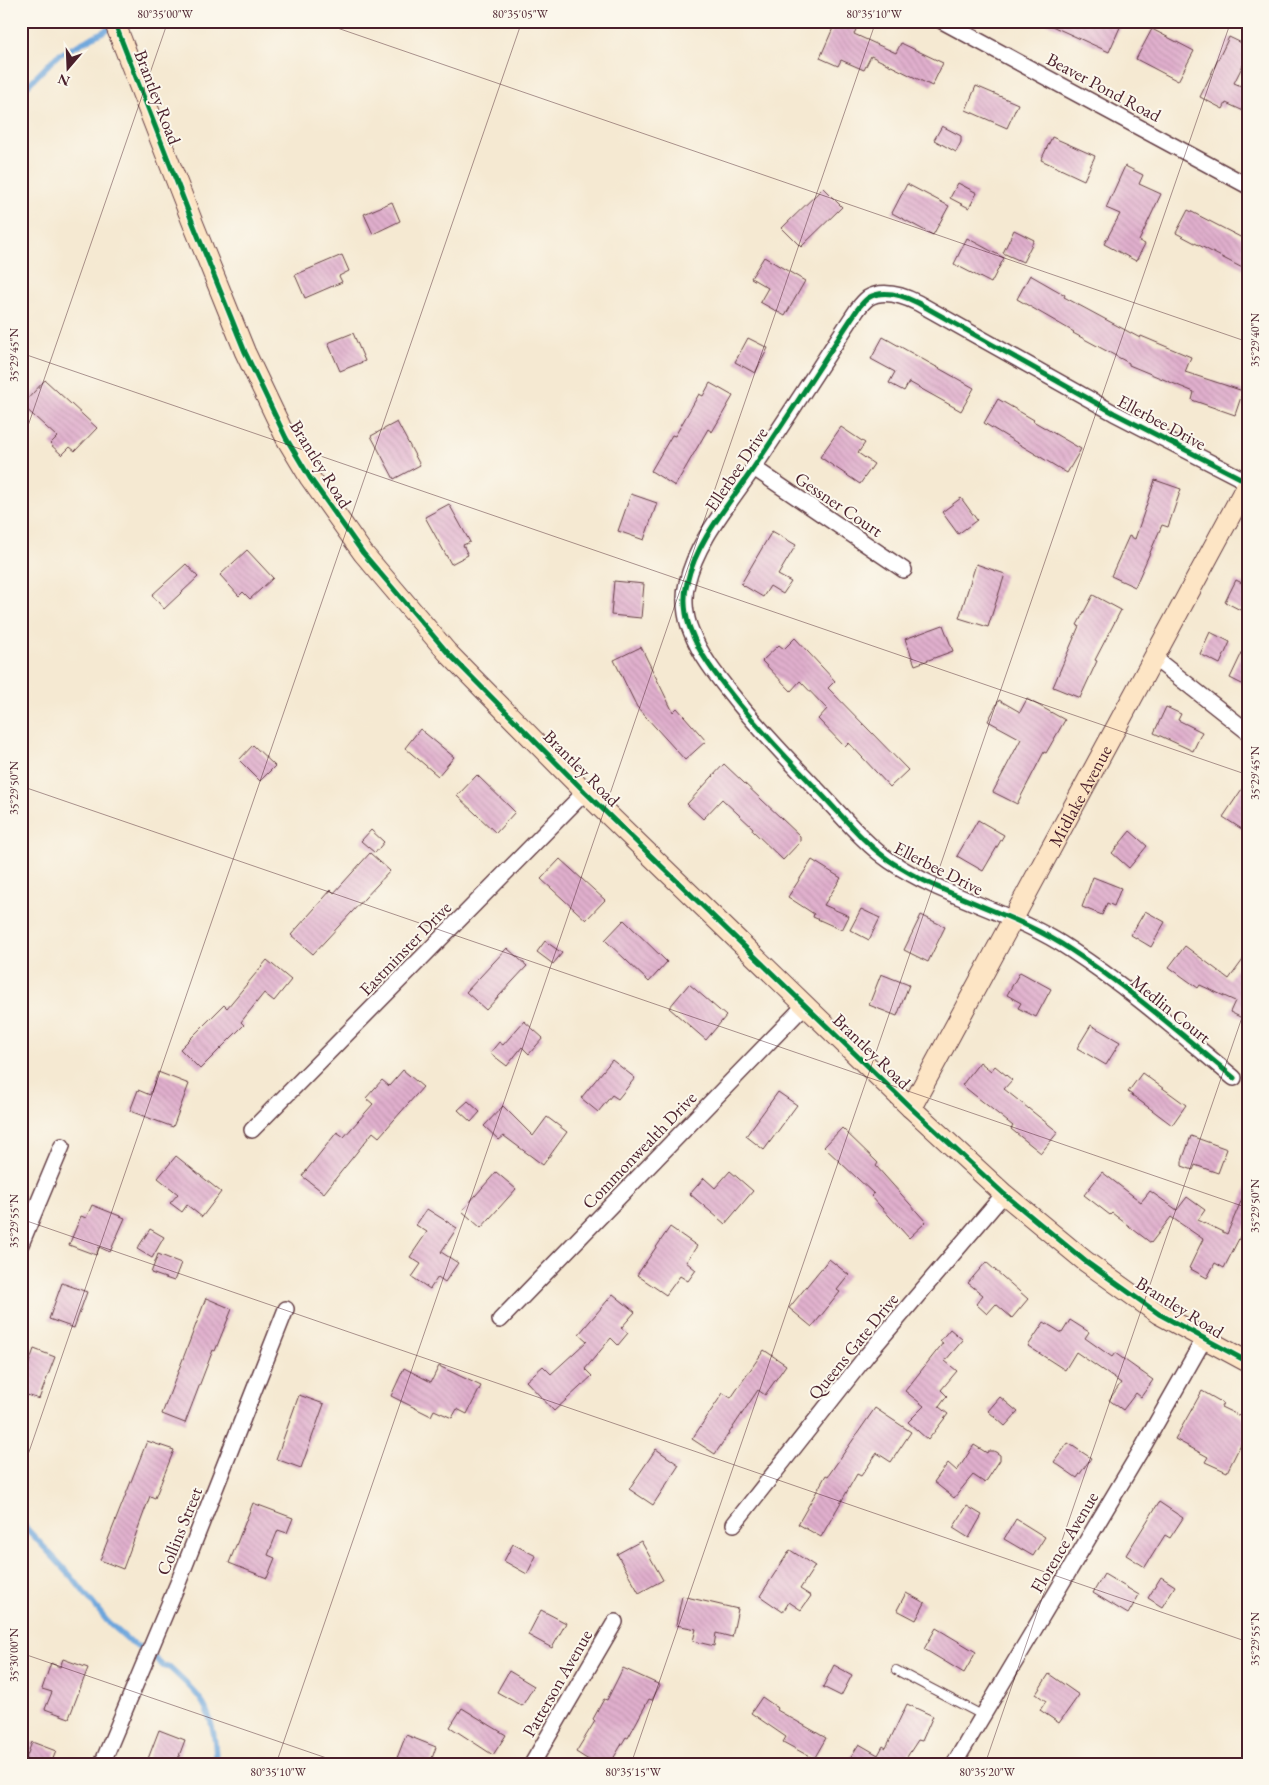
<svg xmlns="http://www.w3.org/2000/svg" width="1269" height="1785" font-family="'EB Garamond',serif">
	<defs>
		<pattern id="building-back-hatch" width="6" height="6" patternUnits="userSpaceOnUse" patternTransform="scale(1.25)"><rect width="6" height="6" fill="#e0afcd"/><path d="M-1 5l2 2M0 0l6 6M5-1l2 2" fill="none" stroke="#c296b0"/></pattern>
	</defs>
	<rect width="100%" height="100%" fill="#fbf7ec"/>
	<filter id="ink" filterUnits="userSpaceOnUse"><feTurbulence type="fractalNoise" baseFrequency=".02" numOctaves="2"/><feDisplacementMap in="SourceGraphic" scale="10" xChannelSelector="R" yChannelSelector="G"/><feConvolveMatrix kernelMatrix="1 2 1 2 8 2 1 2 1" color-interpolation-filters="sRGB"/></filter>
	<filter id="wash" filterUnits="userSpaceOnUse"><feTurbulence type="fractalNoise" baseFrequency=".0096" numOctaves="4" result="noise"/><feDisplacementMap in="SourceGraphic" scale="20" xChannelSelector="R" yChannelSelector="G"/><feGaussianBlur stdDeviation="1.12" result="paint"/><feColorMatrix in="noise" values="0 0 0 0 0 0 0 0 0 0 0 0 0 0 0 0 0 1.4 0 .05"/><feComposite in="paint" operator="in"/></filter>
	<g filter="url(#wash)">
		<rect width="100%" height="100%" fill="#f5e9d2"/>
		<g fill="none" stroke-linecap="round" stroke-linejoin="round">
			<path stroke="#6ca5dc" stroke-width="5.5" d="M21 92 57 56 112 27
				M21 1520 28 1530 71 1576 107 1621 133 1644 146 1650 163 1666 170 1668C179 1677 190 1686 198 1696 213 1715 216 1741 216 1764"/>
		</g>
		<g id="blocks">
			<path fill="url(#building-back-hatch)" d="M836 21H849L858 25 854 34 896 53 901 43 943 63 932 86 871 56 864 70 841 60 838 66 820 58Z
				M1041 21H1112L1121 25 1109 52Z
				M1152 29 1194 51 1178 81 1136 59Z
				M1229 37 1248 46V55L1234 83 1248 89V113L1226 103 1223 109 1200 97Z
				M976 86 1018 104 1007 128 966 110Z
				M942 126 961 136V142L956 152 934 140Z
				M1052 137 1095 156 1084 180 1041 160Z
				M1125 166 1143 175 1139 184 1161 194 1139 241 1145 244 1136 261 1104 244 1120 214 1106 208Z
				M958 183 977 193 969 208 950 198Z
				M907 184 949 206 933 235 892 213Z
				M823 188 842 207 801 247 782 228Z
				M392 202 400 221 373 234 364 214Z
				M1188 210 1248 241V271L1176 233Z
				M1014 230 1034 240 1023 262 1003 253Z
				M967 238 1004 258 991 283 954 264Z
				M342 255 349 271 339 276 342 282 305 298 295 275Z
				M764 257 805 281 785 316 760 302 768 288 751 278Z
				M1030 275 1065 295 1064 297 1140 338 1141 336 1191 357 1185 372 1243 391 1235 415 1192 400 1194 392 1129 365V363L1073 333 1074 332 1017 299Z
				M353 333 365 361 340 371 328 343Z
				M883 337 974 388 961 411 909 382 904 391 889 383 895 372 871 359Z
				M748 338 768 348 755 373 735 362Z
				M45 380 97 428 75 451 70 447 62 455 50 444 57 437 22 405Z
				M710 383 733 396 712 432 708 429 675 486 651 471 672 435 675 436 699 394 703 396Z
				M998 399 1034 420 1033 421 1081 449 1067 473 984 423Z
				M397 422 420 465 394 479 371 436Z
				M841 427 865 443 858 453 874 464 860 484 820 457Z
				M1155 480 1181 489 1168 527 1162 525 1135 587 1111 576 1129 536 1135 539Z
				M631 494 657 503 644 540 618 531Z
				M961 498 977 520 958 534 942 512Z
				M449 504 470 542 463 545 468 555 451 564 425 517Z
				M772 531 796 545 778 575 791 582 783 594 770 586 763 597 741 584Z
				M247 550 273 578 250 599 243 592 239 596 220 575Z
				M186 564 198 577 164 609 152 595Z
				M976 564 1005 574 988 627 959 618Z
				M1236 580 1248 586V614L1225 602Z
				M614 581 644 584 641 618 611 615Z
				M1093 595 1121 610 1095 660 1097 661 1080 698 1053 687 1079 626 1077 625Z
				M943 625 953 651 915 665 905 639Z
				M1210 632 1230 642 1220 664 1200 654Z
				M795 638 835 681 828 688 908 770 890 787 849 743 845 747 818 719 827 709 800 681 791 691 762 661 779 645 784 649Z
				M1248 640V687L1230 678Z
				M641 647 673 712 677 708 706 741 685 760 637 707 614 660Z
				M1027 699 1065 720 1046 753 1044 752 1017 804 993 792 1021 739 988 721 999 700 1020 712Z
				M1166 707 1181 714 1178 720 1202 732 1193 751 1154 733Z
				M420 729 454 757 438 776 405 748Z
				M253 745 275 766 260 781 239 760Z
				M724 764 800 836V842L783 860 752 830 753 828 722 799 703 819 687 804Z
				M477 775 515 812 496 833 457 796Z
				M1248 780V833L1223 817Z
				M978 820 1004 835 983 871 957 856Z
				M371 830 384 842 375 853 361 841Z
				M1130 831 1147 846 1129 868 1112 853Z
				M370 853 390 871 313 954 291 935 331 890 334 893Z
				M560 859 605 900 586 920 541 879Z
				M812 860 841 878 824 905 849 916 842 930 813 917 814 914 788 897Z
				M1093 877 1121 888 1114 906 1107 903 1102 915 1082 907Z
				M861 909 880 918 869 940 850 930Z
				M1145 911 1165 922 1151 947 1131 935Z
				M921 915 945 927 928 962 904 950Z
				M624 920 667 962 649 982 605 940Z
				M545 941 562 953 553 964 537 952Z
				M1185 946 1229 979 1248 953V1021L1230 1012 1235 1001 1200 985 1198 988 1169 967Z
				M507 948 527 966 486 1010 466 992Z
				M267 960 291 980 274 1001 264 993 241 1022 244 1025 200 1069 180 1049 224 1005 227 1008Z
				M1020 972 1051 989 1036 1017 1018 1008 1021 1003 1007 995Z
				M881 974 909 985 897 1016 869 1005Z
				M689 984 726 1016 706 1040 669 1008Z
				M524 1021 543 1038 529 1054 522 1047 507 1066 490 1053 499 1042 503 1045Z
				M1091 1025 1120 1042 1106 1065 1077 1048Z
				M612 1060 635 1078 618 1099 612 1095 598 1112 581 1098Z
				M980 1062 991 1071 995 1066 1012 1080 1004 1089 1058 1132 1041 1153 1011 1129 1013 1126 962 1085Z
				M403 1070 423 1087 379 1137 373 1132 324 1193 302 1176 337 1132 344 1137 373 1104 366 1098 382 1080 389 1086Z
				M158 1072 189 1084 173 1127 130 1111 138 1090 150 1095Z
				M1142 1073 1186 1105 1172 1125 1128 1092Z
				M778 1092 797 1105 764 1150 746 1136Z
				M468 1101 480 1112 471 1122 458 1110Z
				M503 1106 533 1136 547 1117 567 1132 543 1165 504 1136 499 1140 484 1126Z
				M842 1128 878 1163 876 1166 926 1222 909 1238 871 1196 874 1194 824 1147Z
				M1191 1136 1227 1149 1218 1173 1195 1165 1193 1170 1182 1166V1161Z
				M176 1156 221 1192 202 1217 187 1205 182 1212 170 1203 178 1194 158 1178Z
				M730 1171 753 1191 725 1224 690 1194 704 1178 715 1188Z
				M496 1172 516 1189 481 1228 462 1211Z
				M1102 1172 1141 1202 1150 1191 1177 1210 1187 1197 1205 1210 1198 1220 1227 1234 1248 1185V1221L1224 1268 1215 1263 1207 1278 1189 1268 1203 1239 1171 1217 1151 1243 1112 1213 1110 1215 1084 1195Z
				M92 1205 125 1218 110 1252 99 1247 96 1255 69 1245 81 1216 86 1218Z
				M427 1209 457 1228 441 1252 458 1263 445 1282 438 1277 430 1289 412 1277 421 1264 410 1257 427 1232 416 1225Z
				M670 1227 697 1246 686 1262 696 1270 688 1281 680 1276 666 1295 637 1275Z
				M150 1229 164 1237 152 1258 137 1249Z
				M158 1254 181 1263 174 1281 151 1273Z
				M829 1259 849 1275 837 1290 840 1292 812 1327 789 1308Z
				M986 1262 1028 1299 1012 1318 996 1304 987 1314 976 1304 983 1295 968 1283Z
				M62 1283 87 1292 74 1328 49 1319Z
				M613 1294 635 1312 621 1328 628 1333 618 1345 611 1338 585 1369 592 1376 554 1411 526 1381 543 1366 551 1374 587 1341 579 1334Z
				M206 1298 232 1309 215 1351 213 1350 185 1423 162 1414Z
				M1070 1320 1089 1332 1085 1338 1112 1357 1115 1353 1153 1380 1141 1397 1136 1393 1123 1410 1109 1400 1121 1383 1076 1352 1065 1370 1028 1346 1044 1322 1062 1333Z
				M950 1329 963 1340 945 1361 957 1371 941 1390 947 1396 939 1407 948 1414 928 1440 908 1422 924 1406 905 1391 943 1343 940 1341Z
				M34 1349 55 1357 39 1399 21 1393V1385Z
				M764 1350 786 1365 765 1395 758 1390 715 1454 692 1439 723 1393 731 1398Z
				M439 1366 481 1386 467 1414 457 1409 452 1418 434 1410 431 1416 391 1396 404 1368 431 1382Z
				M1202 1391 1223 1403 1221 1407 1248 1420V1447L1241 1444 1227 1472 1205 1462 1208 1457 1175 1439Z
				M299 1395 324 1404 301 1468 276 1459Z
				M1000 1397 1018 1412 1005 1426 988 1411Z
				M875 1408 911 1432 891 1462 877 1453 861 1476 857 1474 821 1537 798 1524 826 1475 828 1476Z
				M147 1441 174 1450 155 1498 150 1496 123 1569 100 1560Z
				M1068 1443 1091 1458 1077 1478 1054 1462Z
				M974 1445 987 1453 988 1451H994L1000 1455V1460L985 1483 973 1475 954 1498 934 1482 948 1463 957 1471Z
				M656 1449 679 1465 653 1505 629 1489Z
				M1159 1502 1183 1518 1170 1538 1165 1535 1145 1567 1126 1555Z
				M253 1503 293 1518 287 1533 278 1530 268 1555 275 1558 267 1578 229 1563Z
				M967 1506 982 1515 969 1538 953 1528Z
				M1016 1519 1045 1537 1033 1556 1004 1539Z
				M641 1541 663 1580 639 1593 617 1554Z
				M513 1544 536 1556 527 1574 504 1561Z
				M790 1550 815 1566 800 1589 811 1596 801 1610 789 1602 783 1612 760 1596Z
				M1104 1574 1139 1595 1128 1614 1093 1593Z
				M1161 1577 1175 1586 1162 1607 1148 1598Z
				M906 1593 925 1603 916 1620 897 1610Z
				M682 1596 738 1609 732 1637 716 1633 714 1646 693 1641 696 1629 676 1625Z
				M541 1610 566 1623 552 1648 528 1635Z
				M936 1628 976 1652 964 1673 924 1649Z
				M63 1659 88 1668 69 1718 45 1709 52 1692 42 1689 51 1663 60 1667Z
				M834 1665 852 1675 841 1696 823 1687Z
				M623 1668 660 1685 652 1700 649 1699 628 1738 626 1737 610 1764H595L576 1752 595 1721 593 1719 604 1699 607 1700Z
				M509 1671 534 1686 522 1706 497 1692Z
				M1049 1674 1079 1695 1059 1723 1040 1710 1046 1701 1036 1694Z
				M762 1697 778 1708 777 1710 826 1738 814 1759 783 1742 786 1737 751 1713Z
				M907 1704 933 1716 922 1741 918 1740 905 1760 912 1764H860L850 1758 859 1744 878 1755 883 1746 886 1748Z
				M462 1708 506 1735 493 1755 450 1727Z
				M159 1730 185 1740 176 1764H146Z
				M406 1735 436 1747 430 1764H413L397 1758Z
				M32 1742 56 1751 51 1764H24Z"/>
		</g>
	</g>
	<g filter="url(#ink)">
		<use href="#blocks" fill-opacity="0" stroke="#643d44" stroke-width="1"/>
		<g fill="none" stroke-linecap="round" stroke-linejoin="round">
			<g stroke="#643d44" stroke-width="10">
				<path id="lane" d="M896 1670 982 1715"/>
			</g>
			<g stroke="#643d44" stroke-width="18">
				<path id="street" d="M942 21 1248 186
					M754 468 904 570
					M1153 657 1248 732
					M1234 1078C1181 1034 1129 988 1071 950 1015 912 946 899 890 861 865 844 844 818 823 796 792 763 760 731 732 695 716 675 700 655 691 631 685 617 683 598 687 583 696 542 729 504 752 470 788 417 822 363 857 310 860 306 864 301 868 298 883 289 904 296 918 303L1114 413 1248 482
					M252 1130 585 792
					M21 1244 62 1146
					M500 1320 805 1005
					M734 1524 867 1355 1004 1194
					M102 1764 178 1583 286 1309
					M532 1764 615 1622
					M954 1764 1144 1445 1204 1339"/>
			</g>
			<g stroke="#643d44" stroke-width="22">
				<g id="secondary">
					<path d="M114 21 192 221 245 352 286 438 310 478 363 553 447 652 585 792 911 1108 1004 1194 1085 1261 1159 1314 1248 1362"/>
					<path id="s1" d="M911 1108 1248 483"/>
				</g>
			</g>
			<use href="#lane" stroke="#fff" stroke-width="8"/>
			<use href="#street" stroke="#fff" stroke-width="15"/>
			<use href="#secondary" stroke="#fde5c5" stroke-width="20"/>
			<g stroke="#fbf7ec" stroke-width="8">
				<path id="cycleway" d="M114 21 192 221 245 352 286 438 310 478 363 553 447 652 585 792 911 1108 1004 1194 1085 1261 1159 1314 1248 1362
					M1234 1078C1181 1034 1129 988 1071 950 1015 912 946 899 890 861 865 844 844 818 823 796 792 763 760 731 732 695 716 675 700 655 691 631 685 617 683 598 687 583 696 542 729 504 752 470 788 417 822 363 857 310 860 306 864 301 868 298 883 289 904 296 918 303L1114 413 1248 482"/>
			</g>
			<use href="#cycleway" stroke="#00873e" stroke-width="5"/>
		</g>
	</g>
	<path fill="none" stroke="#4a1f2b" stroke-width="1" stroke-opacity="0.45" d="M317 21 1248 342M21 353 1248 775M21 446 168 21M21 786 1248 1208M21 1219 1248 1642M21 1475 522 21M21 1653 344 1764M276 1764 876 21M631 1764 1231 21M985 1764 1248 1000"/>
	<g text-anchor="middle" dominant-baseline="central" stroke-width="4" stroke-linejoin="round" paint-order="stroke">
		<g font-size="18" fill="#4a1f2b" stroke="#fbf7ec">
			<text transform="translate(1104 87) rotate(28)">Beaver Pond Road</text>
			<text transform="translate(158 97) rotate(69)">Brantley Road</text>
			<text transform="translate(1162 422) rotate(28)">Ellerbee Drive</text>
			<text transform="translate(321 464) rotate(58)">Brantley Road</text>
			<text transform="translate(736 469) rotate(-56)">Ellerbee Drive</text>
			<text transform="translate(839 504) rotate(34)">Gessner Court</text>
			<text transform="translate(582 768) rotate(45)">Brantley Road</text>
			<text stroke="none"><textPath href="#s1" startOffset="355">Midlake Avenue</textPath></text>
			<text transform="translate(939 868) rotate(27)">Ellerbee Drive</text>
			<text transform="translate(405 948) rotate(-46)">Eastminster Drive</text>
			<text transform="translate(1171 1009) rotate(39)">Medlin Court</text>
			<text transform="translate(872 1051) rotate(44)">Brantley Road</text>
			<text transform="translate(639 1150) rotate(-46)">Commonwealth Drive</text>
			<text transform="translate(1180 1307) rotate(32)">Brantley Road</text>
			<text transform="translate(853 1346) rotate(-51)">Queens Gate Drive</text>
			<text transform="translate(179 1531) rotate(-68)">Collins Street</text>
			<text transform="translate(1064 1542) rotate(-59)">Florence Avenue</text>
			<text transform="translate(557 1683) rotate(-60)">Patterson Avenue</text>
		</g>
	</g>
	<rect width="1269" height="1785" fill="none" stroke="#fbf7ec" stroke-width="55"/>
	<g transform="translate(68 68) rotate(199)" stroke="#fbf7ec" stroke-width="4" paint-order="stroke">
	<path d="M0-4L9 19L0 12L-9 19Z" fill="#4a1f2b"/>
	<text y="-8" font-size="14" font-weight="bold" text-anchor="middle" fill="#4a1f2b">N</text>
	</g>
	<rect x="28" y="28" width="1214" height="1730" fill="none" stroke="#4a1f2b" stroke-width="2"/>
	<g font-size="12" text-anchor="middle" fill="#4a1f2b">
		<text x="165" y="18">80°35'00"W</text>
		<text x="520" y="18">80°35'05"W</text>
		<text x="874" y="18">80°35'10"W</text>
		<text transform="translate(1255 340) rotate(-90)" y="4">35°29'40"N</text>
		<text transform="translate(14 355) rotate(-90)" y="4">35°29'45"N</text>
		<text transform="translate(1255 773) rotate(-90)" y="4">35°29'45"N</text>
		<text transform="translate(14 788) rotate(-90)" y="4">35°29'50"N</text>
		<text transform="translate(1255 1206) rotate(-90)" y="4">35°29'50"N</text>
		<text transform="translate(14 1221) rotate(-90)" y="4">35°29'55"N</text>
		<text transform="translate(1255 1639) rotate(-90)" y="4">35°29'55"N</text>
		<text transform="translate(14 1655) rotate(-90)" y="4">35°30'00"N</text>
		<text x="278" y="1776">80°35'10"W</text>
		<text x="633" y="1776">80°35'15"W</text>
		<text x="987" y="1776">80°35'20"W</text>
	</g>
</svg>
